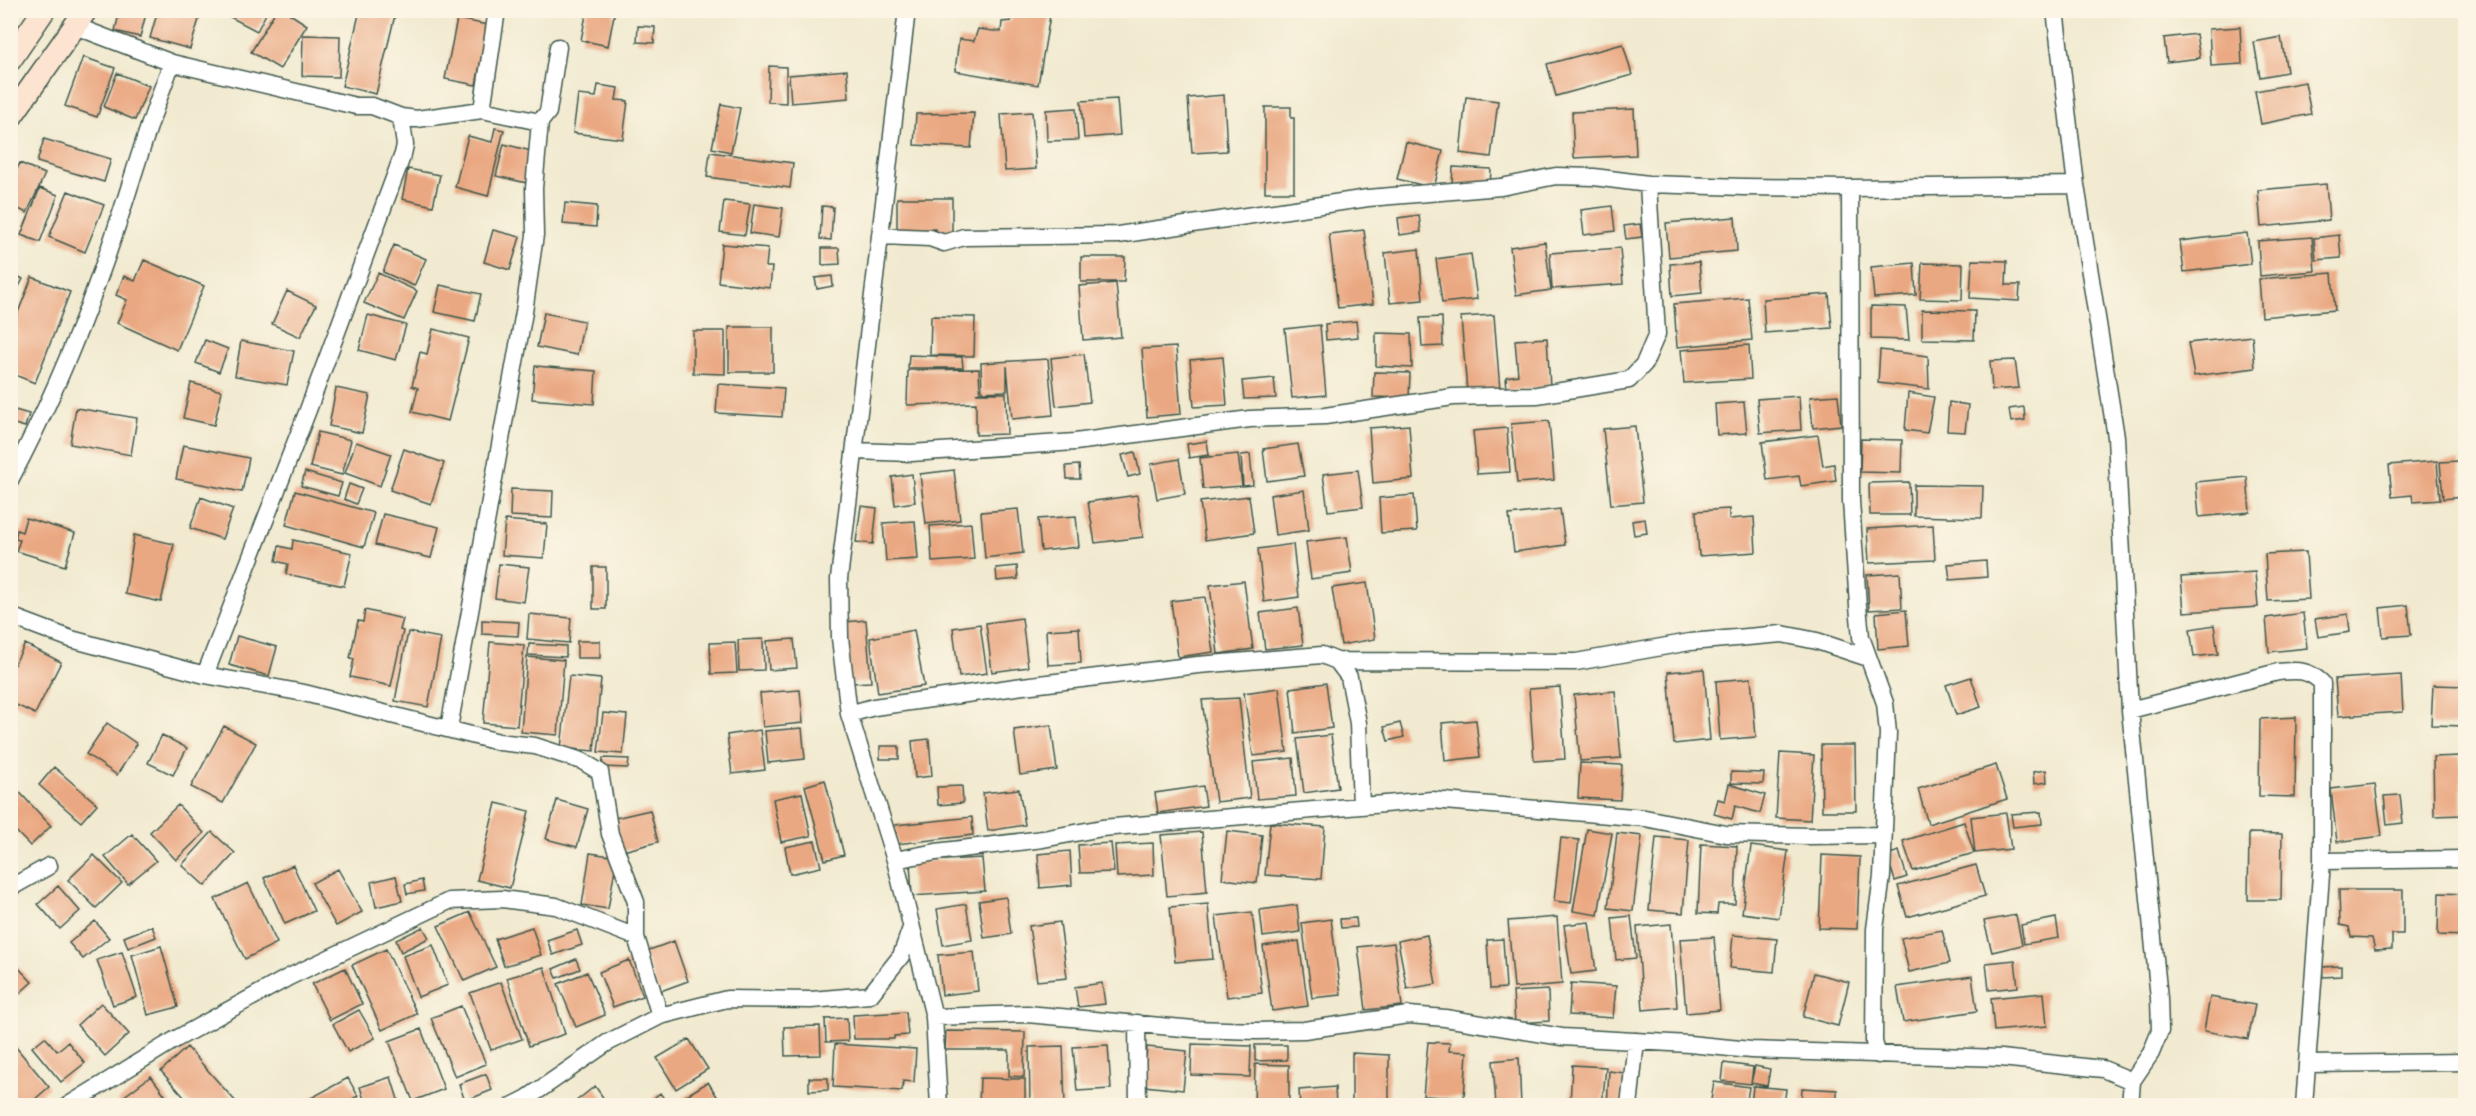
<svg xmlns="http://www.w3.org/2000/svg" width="2476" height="1116" font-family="'IM FELL Double Pica',serif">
	<rect width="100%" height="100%" fill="#fcf5e5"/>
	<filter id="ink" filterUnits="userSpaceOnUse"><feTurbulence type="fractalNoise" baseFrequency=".0167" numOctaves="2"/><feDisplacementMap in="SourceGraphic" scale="12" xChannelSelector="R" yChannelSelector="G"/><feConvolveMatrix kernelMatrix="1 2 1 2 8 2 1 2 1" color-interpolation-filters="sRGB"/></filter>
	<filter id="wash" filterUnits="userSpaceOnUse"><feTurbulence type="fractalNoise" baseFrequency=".008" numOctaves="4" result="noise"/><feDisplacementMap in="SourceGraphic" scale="24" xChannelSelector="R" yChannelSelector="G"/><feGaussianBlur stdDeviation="1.35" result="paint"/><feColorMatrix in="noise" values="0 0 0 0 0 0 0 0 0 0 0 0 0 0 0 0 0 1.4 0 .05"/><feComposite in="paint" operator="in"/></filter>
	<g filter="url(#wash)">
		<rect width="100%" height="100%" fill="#f1ead0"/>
		<g id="blocks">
			<path fill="#eaa882" d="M120 10H147L140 37 115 31Z
				M158 10H181L200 16 190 49 150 38Z
				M234 10H268L257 31 230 17Z
				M276 10H284L307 25 280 69 251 52Z
				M360 10H374L395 15 376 94 342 86Z
				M587 10H615L608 46 581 40Z
				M1013 10H1051L1038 85 955 71 959 39 974 41 978 29 1001 32 1002 22 1011 21Z
				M457 19 488 25 476 85 445 79Z
				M638 26 655 27 654 43 637 42Z
				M2240 27 2242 64 2211 66 2209 29Z
				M2196 34 2200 58 2167 62 2164 38Z
				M303 35 340 36 339 77 302 76Z
				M2281 37 2287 72 2260 77 2254 42Z
				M1623 44 1632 75 1556 96 1547 64Z
				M83 57 115 68 97 117 65 106Z
				M769 66 786 67V103L768 102Z
				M847 70 849 98 791 103 789 75Z
				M117 73 149 86 135 120 104 107Z
				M2305 82 2311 114 2261 124 2255 91Z
				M598 85 618 88 616 100 628 101 623 139 573 133 578 95 596 97Z
				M1224 95 1227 151 1192 153 1188 98Z
				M1466 97 1498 101 1491 157 1460 153Z
				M1117 99 1120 135 1084 138 1081 101Z
				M721 104 740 108 731 152 712 148Z
				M1265 107H1291V118H1294V192H1265Z
				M1076 108 1078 140 1047 141 1046 110Z
				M1634 109 1636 155 1574 158 1572 112Z
				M1032 112 1036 169 1005 171 1001 114Z
				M974 113 971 148 914 145 916 114Z
				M495 128 504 130 488 196 455 187 468 136 492 142Z
				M44 139 111 159 104 182 37 162Z
				M1406 142 1443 151 1434 188 1397 179Z
				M504 144 535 152 527 183 496 176Z
				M710 152 793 163 790 188 707 177Z
				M20 163 45 174 27 213 10 205V183Z
				M1453 167 1491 169 1490 186 1452 184Z
				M408 169 440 175 433 206 402 199Z
				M2326 184 2329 220 2261 227 2258 190Z
				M40 188 58 195 40 242 21 235Z
				M68 191 104 205 85 252 49 237Z
				M897 198H952V240L936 238 935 229 897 231Z
				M724 201 750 204 745 235 720 232Z
				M565 203 597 206 596 227 563 224Z
				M754 204 783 208 779 237 750 233Z
				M822 206 833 207 831 240 820 239Z
				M1612 206 1615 231 1584 235 1581 210Z
				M1419 215 1421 232 1400 235 1398 218Z
				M1735 217 1737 251 1669 257 1666 223Z
				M1640 224 1642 237 1626 239 1624 226Z
				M493 230 520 237 510 270 484 262Z
				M1364 230 1373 304 1338 308 1329 234Z
				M2247 233 2251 264 2184 272 2180 241Z
				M2339 235 2341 258 2316 260 2314 238Z
				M2312 237 2315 271 2260 276 2258 241Z
				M1545 242 1551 290 1516 295 1510 247Z
				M722 244 768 248 766 267H772L770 288 718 282Z
				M394 245 426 259 414 286 383 272Z
				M822 248H839L840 264 822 265Z
				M1620 248 1623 284 1552 289 1550 253Z
				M1419 249 1423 300 1390 303 1385 253Z
				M1471 254 1477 299 1442 303 1436 259Z
				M1081 257H1125L1124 282H1081Z
				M144 260 204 286 177 350 117 323 127 300 116 295 124 276 135 281Z
				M1972 260 2007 261 2006 285H2020L2019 301 1970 298Z
				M1699 262 1702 293 1672 296 1670 264Z
				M1914 263 1916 295 1874 298 1871 267Z
				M1922 263 1963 264 1962 300 1920 299Z
				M10 272 23 279 10 303Z
				M378 273 417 291 404 320 364 303Z
				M2332 273 2335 310 2262 317 2259 279Z
				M832 276 833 286 817 289 815 278Z
				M32 277 70 292 35 383 10 373V333Z
				M1116 283 1121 337 1083 340 1079 286Z
				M440 285 481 294 475 321 434 312Z
				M287 291 316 305 300 337 272 324Z
				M1829 294 1832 328 1765 333 1763 299Z
				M1748 298 1752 340 1677 347 1674 304Z
				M1871 306 1906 307 1909 340 1871 339Z
				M1922 310 1975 311 1974 340 1922 339Z
				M544 313 584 321 577 355 537 347Z
				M368 315 406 325 396 360 359 350Z
				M1494 315 1500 390 1467 392 1461 317Z
				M931 316 975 317 974 356 930 355Z
				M1442 317 1443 346 1422 347 1420 318Z
				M1356 321 1358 337 1326 340 1325 324Z
				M1320 325 1326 395 1292 398 1285 329Z
				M729 327H773V372H729Z
				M433 329 469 338 448 421 412 412 418 388 412 386 420 352 427 354Z
				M693 331H725V374L693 373Z
				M1376 333 1411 334 1412 368 1376 366Z
				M2252 336 2255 368 2194 376 2188 343Z
				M1547 338 1550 387 1507 391 1506 377 1518 375 1515 340Z
				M205 340 228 349 219 372 196 363Z
				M241 341 294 351 287 385 235 376Z
				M1749 345 1751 379 1684 383 1681 350Z
				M1176 347 1181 414 1147 417 1142 349Z
				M1880 350 1928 356 1929 389 1878 383Z
				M1084 354 1090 402 1056 406 1051 358Z
				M909 355 962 357 963 368H908Z
				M1223 357 1227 405 1194 407 1190 360Z
				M1048 359 1053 415 1012 419 1007 366V391L982 392 981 363Z
				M2015 360 2019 388 1992 390 1990 361Z
				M535 366 596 371 594 404 532 399Z
				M979 369 980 392 976 393H1006L1007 434 976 435V403L907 405 908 370Z
				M1374 372 1410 373 1409 398 1373 397Z
				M1274 378 1276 398 1244 399 1242 381Z
				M191 383 222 391 214 425 183 418Z
				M718 384 784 388 782 417 716 413Z
				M336 388 370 395 362 433 329 426Z
				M1908 393 1934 397 1927 433 1905 430Z
				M1838 395 1841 425 1813 428 1810 397Z
				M1799 396 1801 430 1760 433 1757 399Z
				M1744 402 1747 433 1717 435 1715 404Z
				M1949 402 1968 405 1965 432 1947 431Z
				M2024 407 2025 420 2011 422 2009 409Z
				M76 408 137 418 131 455 70 444Z
				M15 410 29 414 25 427 11 423Z
				M1549 421 1554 480 1517 483 1511 424Z
				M1409 425 1413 479 1373 483 1369 428Z
				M1635 426 1643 502 1611 505 1603 429Z
				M1507 428 1510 472 1477 474 1473 431Z
				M318 432 351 440 342 475 310 467Z
				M1818 435 1823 466 1834 464 1836 481 1801 486 1799 476 1767 480 1762 442Z
				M1861 439 1902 440 1901 473 1860 472Z
				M1207 441 1209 455 1189 458 1187 444Z
				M356 442 391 454 380 486 345 473Z
				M1298 444 1304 476 1267 481 1263 449Z
				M183 445 249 458 242 492 176 479Z
				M404 449 444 463 431 504 390 490Z
				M1135 452 1140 474 1128 477 1122 455Z
				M1238 454 1242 486 1203 489 1200 458Z
				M1250 454 1253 485 1243 486 1241 455Z
				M1179 459 1185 494 1157 499 1151 464Z
				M2437 461 2440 500 2413 502 2412 495 2392 497 2389 465Z
				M2459 461 2462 497 2443 499 2440 462Z
				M1079 465 1080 479H1067L1066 466Z
				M954 470 960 520 926 524 920 474Z
				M1358 470 1363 507 1328 511 1323 474Z
				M305 472 342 483 338 496 301 486Z
				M912 474 915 502 895 505 892 477Z
				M2247 477 2250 512 2199 517 2196 482Z
				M1909 482 1910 515H1870L1869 483Z
				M349 484 362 489 356 504 344 499Z
				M1914 485 1983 486 1982 518 1914 516Z
				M511 489 553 491 552 518 510 516Z
				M1304 490 1309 530 1275 535 1270 495Z
				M295 491 374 513 364 547 286 525Z
				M1137 495 1143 537 1095 543 1088 502Z
				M1414 495 1417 531 1381 533 1379 498Z
				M1249 496 1254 533 1205 540 1200 502Z
				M201 497 233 509 222 539 190 528Z
				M861 506 877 508 873 544 856 542Z
				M1018 509 1023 553 985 558 981 512Z
				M1560 509 1565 545 1514 552 1509 515Z
				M1729 509V519L1754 517 1756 552 1699 556 1696 511Z
				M383 514 439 527 431 558 375 545Z
				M1076 516 1079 547 1041 551 1038 519Z
				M26 518 75 533 65 566 16 551 20 540 15 539 17 530 22 532Z
				M1645 519 1647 533 1634 535 1632 521Z
				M505 520 547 524 544 558 502 555Z
				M915 521 918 559 886 561 883 523Z
				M971 523 974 559 932 562 930 526Z
				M1933 525 1935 560 1869 563 1867 529Z
				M134 535 174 544 161 602 125 594Z
				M1347 537 1352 573 1311 579 1306 542Z
				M293 540 352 553 344 586 286 574 288 564 276 561 279 546 292 549Z
				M1293 544 1299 597 1264 602 1258 549Z
				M2306 552 2309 599 2268 601 2265 554Z
				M1986 561 1987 577 1950 580 1948 564Z
				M499 564 529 567 524 602 495 598Z
				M1017 566 1018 579 997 581 996 568Z
				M593 567H606V609H593Z
				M2255 572 2258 607 2184 612 2181 577Z
				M1900 573 1902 608 1869 610 1867 575Z
				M1244 581 1253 649 1218 654 1210 585Z
				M1367 583 1375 639 1341 645 1332 588Z
				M1205 597 1213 652 1178 657 1171 601Z
				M2408 605 2411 635 2383 637 2380 608Z
				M1298 608 1303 645 1265 649 1260 613Z
				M365 610 403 619 400 630 403 631 391 686 350 677 354 659 350 658 358 621 363 622Z
				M1906 610 1909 646 1878 649 1876 613Z
				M2303 613 2307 648 2269 652 2266 618Z
				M529 614 571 618 569 643 527 639Z
				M2348 614 2350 632 2318 637 2315 619Z
				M1022 618 1028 667 992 672 986 623Z
				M482 620 519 622 518 636 482 634Z
				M866 620 871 682 850 683 845 622Z
				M980 624 987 673 959 677 953 628Z
				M2214 625 2218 654 2194 657 2190 629Z
				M1079 628 1081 663 1048 665 1046 630Z
				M914 630 924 686 878 693 870 638Z
				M408 632 441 638 428 707 395 701Z
				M237 636 277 647 269 676 229 665Z
				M763 639 764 670 739 671 738 640Z
				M794 639 797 668 769 670 767 641Z
				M577 641H600V658H577Z
				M490 642 524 645 517 726 483 723Z
				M735 642 737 673 711 674 710 643Z
				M25 644 61 662 35 714 10 702V673Z
				M529 644 566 646V657L528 655Z
				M527 657 564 660 558 735 521 732Z
				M1704 669 1710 740 1674 744 1668 672Z
				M2401 675 2403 712 2338 716 2335 679Z
				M569 676 601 679 594 751 561 748Z
				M1971 677 1981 707 1956 715 1946 685Z
				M1751 678 1756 737 1720 740 1716 681Z
				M1326 683 1332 728 1295 733 1290 688Z
				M2433 685 2466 686V726L2431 725Z
				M1560 687 1565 759 1534 761 1529 689Z
				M1279 688 1287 752 1253 756 1244 693Z
				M800 690 803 723 763 727 760 693Z
				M1615 691 1621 758 1580 761 1574 695Z
				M1239 698 1250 798 1216 802 1202 700Z
				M603 713 627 715 623 754 598 752Z
				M2296 717 2295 797 2259 796 2260 719Z
				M1476 720 1480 757 1445 761 1442 723Z
				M107 723 137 744 117 775 86 754Z
				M1400 723 1404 737 1388 741 1384 727Z
				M1051 725 1057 770 1020 775 1014 730Z
				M224 726 256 743 223 803 191 787Z
				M802 728 805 759 768 763 765 731Z
				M760 730 765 770 732 774 727 735Z
				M162 735 187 748 173 775 148 763Z
				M1331 735 1338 788 1304 793 1297 739Z
				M929 739 932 776 915 778 912 741Z
				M1821 745H1855L1856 811H1822Z
				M880 746H899V759H880Z
				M1780 753 1814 755 1810 820 1776 818Z
				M2460 756 2462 815 2434 816 2433 757Z
				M603 758 629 759 628 768 602 767Z
				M1293 758 1296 796 1257 799 1253 762Z
				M1580 763 1622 765 1620 800 1578 798Z
				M1996 765 2007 799 1928 824 1918 789Z
				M54 767 97 804 81 822 39 785Z
				M2046 770 2047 782 2034 784 2033 772Z
				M1731 772 1764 773 1763 784 1731 783Z
				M825 780 844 855 825 860 805 786Z
				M10 782 51 826 30 846 10 825Z
				M1729 784 1765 795 1760 813 1735 806 1732 819 1714 814 1718 799 1725 801Z
				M2375 784 2382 836 2337 842 2331 789Z
				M962 786 963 803 938 805 937 787Z
				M1203 786 1206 806 1158 813 1155 793Z
				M1019 789 1025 825 988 831 983 793Z
				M802 793 811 836 781 842 773 799Z
				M2400 795 2403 823 2387 825 2384 796Z
				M557 800 588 809 577 847 546 839Z
				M496 803 529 811 510 888 477 880Z
				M178 805 204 833 176 860 150 832Z
				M650 810 658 842 623 851 615 818Z
				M2041 812 2042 824 2013 827 2011 814Z
				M2006 813 2011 849 1975 853 1971 817Z
				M972 817 973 835 897 844 895 825Z
				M1964 822 1974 853 1913 871 1903 841Z
				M1270 823 1325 827 1321 879 1265 875Z
				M1587 829 1612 833 1598 915 1573 911Z
				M1227 831 1262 835 1257 883 1222 879Z
				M212 832 235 853 205 886 182 865Z
				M1202 832 1207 892 1167 896 1161 835Z
				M1617 833 1642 836 1633 911 1608 908Z
				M2249 833 2282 834 2281 900H2248Z
				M132 834 156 861 128 884 105 857Z
				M1656 837 1689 840 1683 913 1649 910Z
				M1561 838 1579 840 1571 903 1554 901Z
				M815 841 821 867 790 874 785 847Z
				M1111 843 1114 872 1080 873 1078 845Z
				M1153 843 1154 875 1117 877 1115 845Z
				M1701 844 1737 846 1735 904H1718L1717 914 1698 913Z
				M1751 846 1788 851 1779 918 1742 913Z
				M1070 851 1072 885 1040 888 1038 854Z
				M1899 851 1907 877 1895 881 1887 855Z
				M590 853 617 857 608 909 582 905Z
				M94 855 122 883 96 908 68 880Z
				M1822 855 1860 857 1857 929 1819 928Z
				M982 858 985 891 912 896 910 862Z
				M293 865 314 911 285 924 264 878Z
				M1976 865 1985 896 1907 917 1898 886Z
				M338 869 362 912 336 926 312 883Z
				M396 876 402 901 376 907 371 882Z
				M422 880 424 891 407 894 405 884Z
				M248 883 277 943 245 959 215 899Z
				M58 886 80 911 60 929 38 904Z
				M2339 890H2403V934H2392V949L2375 950 2372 938 2351 937 2349 927 2340 925Z
				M2439 893 2466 894V936L2438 935Z
				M1006 897 1011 934 984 938 979 901Z
				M966 904 972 940 943 945 937 909Z
				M1208 904 1213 959 1175 962 1170 907Z
				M1297 905 1300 932 1263 937 1260 910Z
				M470 912 496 967 464 981 438 926Z
				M1252 912 1262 993 1227 997 1216 916Z
				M2016 915 2022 945 1992 952 1984 921Z
				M1631 916 1636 958 1616 960 1612 918Z
				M1557 917 1562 984 1514 988 1508 921Z
				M1356 918 1357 927 1341 928 1340 919Z
				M2056 918 2059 938 2024 944 2021 925Z
				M1331 919 1341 995 1312 998 1302 923Z
				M95 921 109 938 83 959 69 943Z
				M1060 922 1067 978 1037 981 1029 926Z
				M1589 922 1596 971 1571 974 1564 925Z
				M1671 924 1677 1007 1643 1010 1637 927Z
				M152 926 156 937 128 948 124 937Z
				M423 927 429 938 401 952 396 940Z
				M532 927 541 955 504 966 495 939Z
				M577 930 582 945 553 955 547 940Z
				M1942 930 1950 963 1909 972 1901 938Z
				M1427 935 1436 984 1407 989 1398 941Z
				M1733 935 1777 939 1774 972 1730 968Z
				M1714 937 1720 1010 1686 1013 1680 939Z
				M1503 939 1506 988 1490 989 1487 940Z
				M674 941 688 981 658 992 644 952Z
				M1299 941 1308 1006 1272 1011 1263 946Z
				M1394 943 1402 1006 1366 1010 1358 947Z
				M433 945 448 985 418 997 403 956Z
				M161 946 178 1007 148 1015 132 955Z
				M386 949 417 1014 382 1030 352 965Z
				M122 952 137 997 113 1005 97 960Z
				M974 952 978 991 942 995 938 955Z
				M10 959 32 982 10 1002Z
				M576 959 580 969 557 978 553 969Z
				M629 960 643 996 613 1007 599 972Z
				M2015 960 2018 987 1989 990 1986 963Z
				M2341 966V976L2323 977 2322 967Z
				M544 967 565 1034 529 1046 507 978Z
				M345 968 362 1004 330 1020 312 984Z
				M587 972 605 1015 576 1027 558 984Z
				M1814 973 1849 982 1838 1026 1803 1017Z
				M1972 976 1977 1011 1903 1022 1897 987Z
				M501 982 522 1039 491 1050 470 993Z
				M1102 983 1105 1004 1078 1007 1075 987Z
				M1571 983 1616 986 1613 1018 1569 1015Z
				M1548 990 1549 1021 1515 1023 1513 992Z
				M2044 993 2047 1026 1994 1031 1991 998Z
				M2210 997 2255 1005 2248 1039 2204 1031Z
				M101 1003 129 1034 105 1056 77 1025Z
				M461 1006 486 1064 455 1077 431 1018Z
				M359 1010 375 1038 348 1052 333 1024Z
				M906 1012 908 1035 894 1036V1039H854L853 1015Z
				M847 1018 848 1041 826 1042 825 1019Z
				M820 1026 821 1055 785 1056 784 1027Z
				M421 1029 444 1089 413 1101 389 1041Z
				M946 1031 1025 1032 1024 1077 1009 1076V1050H945Z
				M45 1037 57 1051 68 1042 85 1063 61 1082 32 1047Z
				M689 1039 708 1069 676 1089 657 1058Z
				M10 1040 49 1087 27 1106H15L10 1100Z
				M1428 1042 1450 1043 1449 1051 1467 1052 1464 1098 1423 1096Z
				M835 1044 916 1049 914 1082 903 1081 902 1091 833 1087Z
				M1192 1044 1251 1046 1250 1077 1191 1075Z
				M1108 1045 1111 1089 1077 1091 1073 1047Z
				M1255 1045H1287V1060L1255 1061Z
				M1063 1046 1065 1106H1030L1029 1047Z
				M187 1047 237 1103 234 1106H192L161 1071Z
				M1147 1047 1187 1051 1183 1090 1144 1086Z
				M1352 1053 1389 1055V1106H1352Z
				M1519 1058 1521 1106H1496L1493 1061Z
				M1724 1063 1753 1067 1751 1084 1722 1081Z
				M1255 1064 1289 1065V1106H1254Z
				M1572 1065 1606 1067 1602 1106H1570Z
				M1755 1066 1770 1069 1767 1086 1751 1083Z
				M1609 1071 1624 1073 1621 1106H1607Z
				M486 1074 492 1090 465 1101 459 1084Z
				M151 1076 173 1106H121L118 1101Z
				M391 1077 400 1106H366L360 1087Z
				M348 1078 358 1096 340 1106H315L311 1098Z
				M809 1078H828V1090L809 1091Z
				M980 1078 1025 1079V1106H979Z
				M708 1082 723 1106H683L679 1100Z
				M1714 1082 1749 1087 1746 1106H1710Z
				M595 1086 609 1106H570Z
				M1753 1086 1786 1089 1784 1106H1751Z
				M1335 1087 1336 1106H1300L1299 1090Z
				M1802 1088 1837 1090V1106H1801Z
				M660 1093 669 1106H644Z"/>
		</g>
	</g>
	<g filter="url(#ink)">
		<use href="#blocks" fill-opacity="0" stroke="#3e574b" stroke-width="1.5"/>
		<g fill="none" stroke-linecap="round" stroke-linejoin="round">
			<g stroke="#3e574b" stroke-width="19">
				<path id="street" d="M907 10 839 579 840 638 849 714 895 860 934 1017 939 1106
					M2055 10 2076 185 2116 437 2130 710 2159 998 2160 1031 2151 1053 2132 1081 2130 1106
					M75 26 172 63
					M482 110 497 10
					M401 117 417 119 482 110 540 122
					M1850 188 1851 501 1858 606 1861 637 1885 703 1888 733 1882 876 1875 929 1874 1042 1878 1055
					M880 236 930 238 944 243 964 237 1118 235 1368 198 1501 187 1556 176 1594 177 1648 184 1744 187 1850 188 2076 185
					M855 451 911 453 1075 442 1250 419 1325 416 1453 397 1537 395 1629 380 1644 364 1657 334 1648 184
					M10 480C45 414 75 345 100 275 126 205 144 132 172 63L356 106H372L401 117 405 145 403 154 308 410 205 675
					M10 616 71 639 205 675 304 693 499 742 535 746 582 761 600 772 610 834 636 902V937L660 1016
					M1337 661 1576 662 1690 642 1782 634 1817 641 1868 658
					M2130 710 2278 672C2297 670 2308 669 2322 683V861L2466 859
					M849 714 874 707 1023 686 1198 665 1322 655 1337 661 1349 677 1358 723 1361 806
					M449 728 524 312 535 235 534 188 540 122 548 112 558 47
					M895 860 936 852 1043 839 1102 828 1432 800 1645 818 1726 834 1810 836 1882 835
					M10 888 49 866
					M934 1017 1027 1014 1194 1029 1257 1031 1304 1030 1409 1015 1445 1018 1562 1037 1689 1044 1751 1050 2001 1058 2103 1069 2132 1081
					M1137 1023 1138 1106
					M2307 1064 2466 1062
					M67 1106 176 1039 289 977 449 901 502 899 556 906 636 937
					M512 1106 526 1099 607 1043 660 1016 727 999 811 1000 870 995 901 956 911 928
					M1629 1106 1636 1041
					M2304 1106 2322 861"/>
			</g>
			<g stroke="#3e574b" stroke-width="25">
				<path id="secondary" d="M10 60 44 10
					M10 118 86 10"/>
			</g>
			<use href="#street" stroke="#fff" stroke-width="16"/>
			<use href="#secondary" stroke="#fde4d0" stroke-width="22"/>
		</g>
	</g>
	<rect width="2476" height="1116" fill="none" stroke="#fcf5e5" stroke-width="36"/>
</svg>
